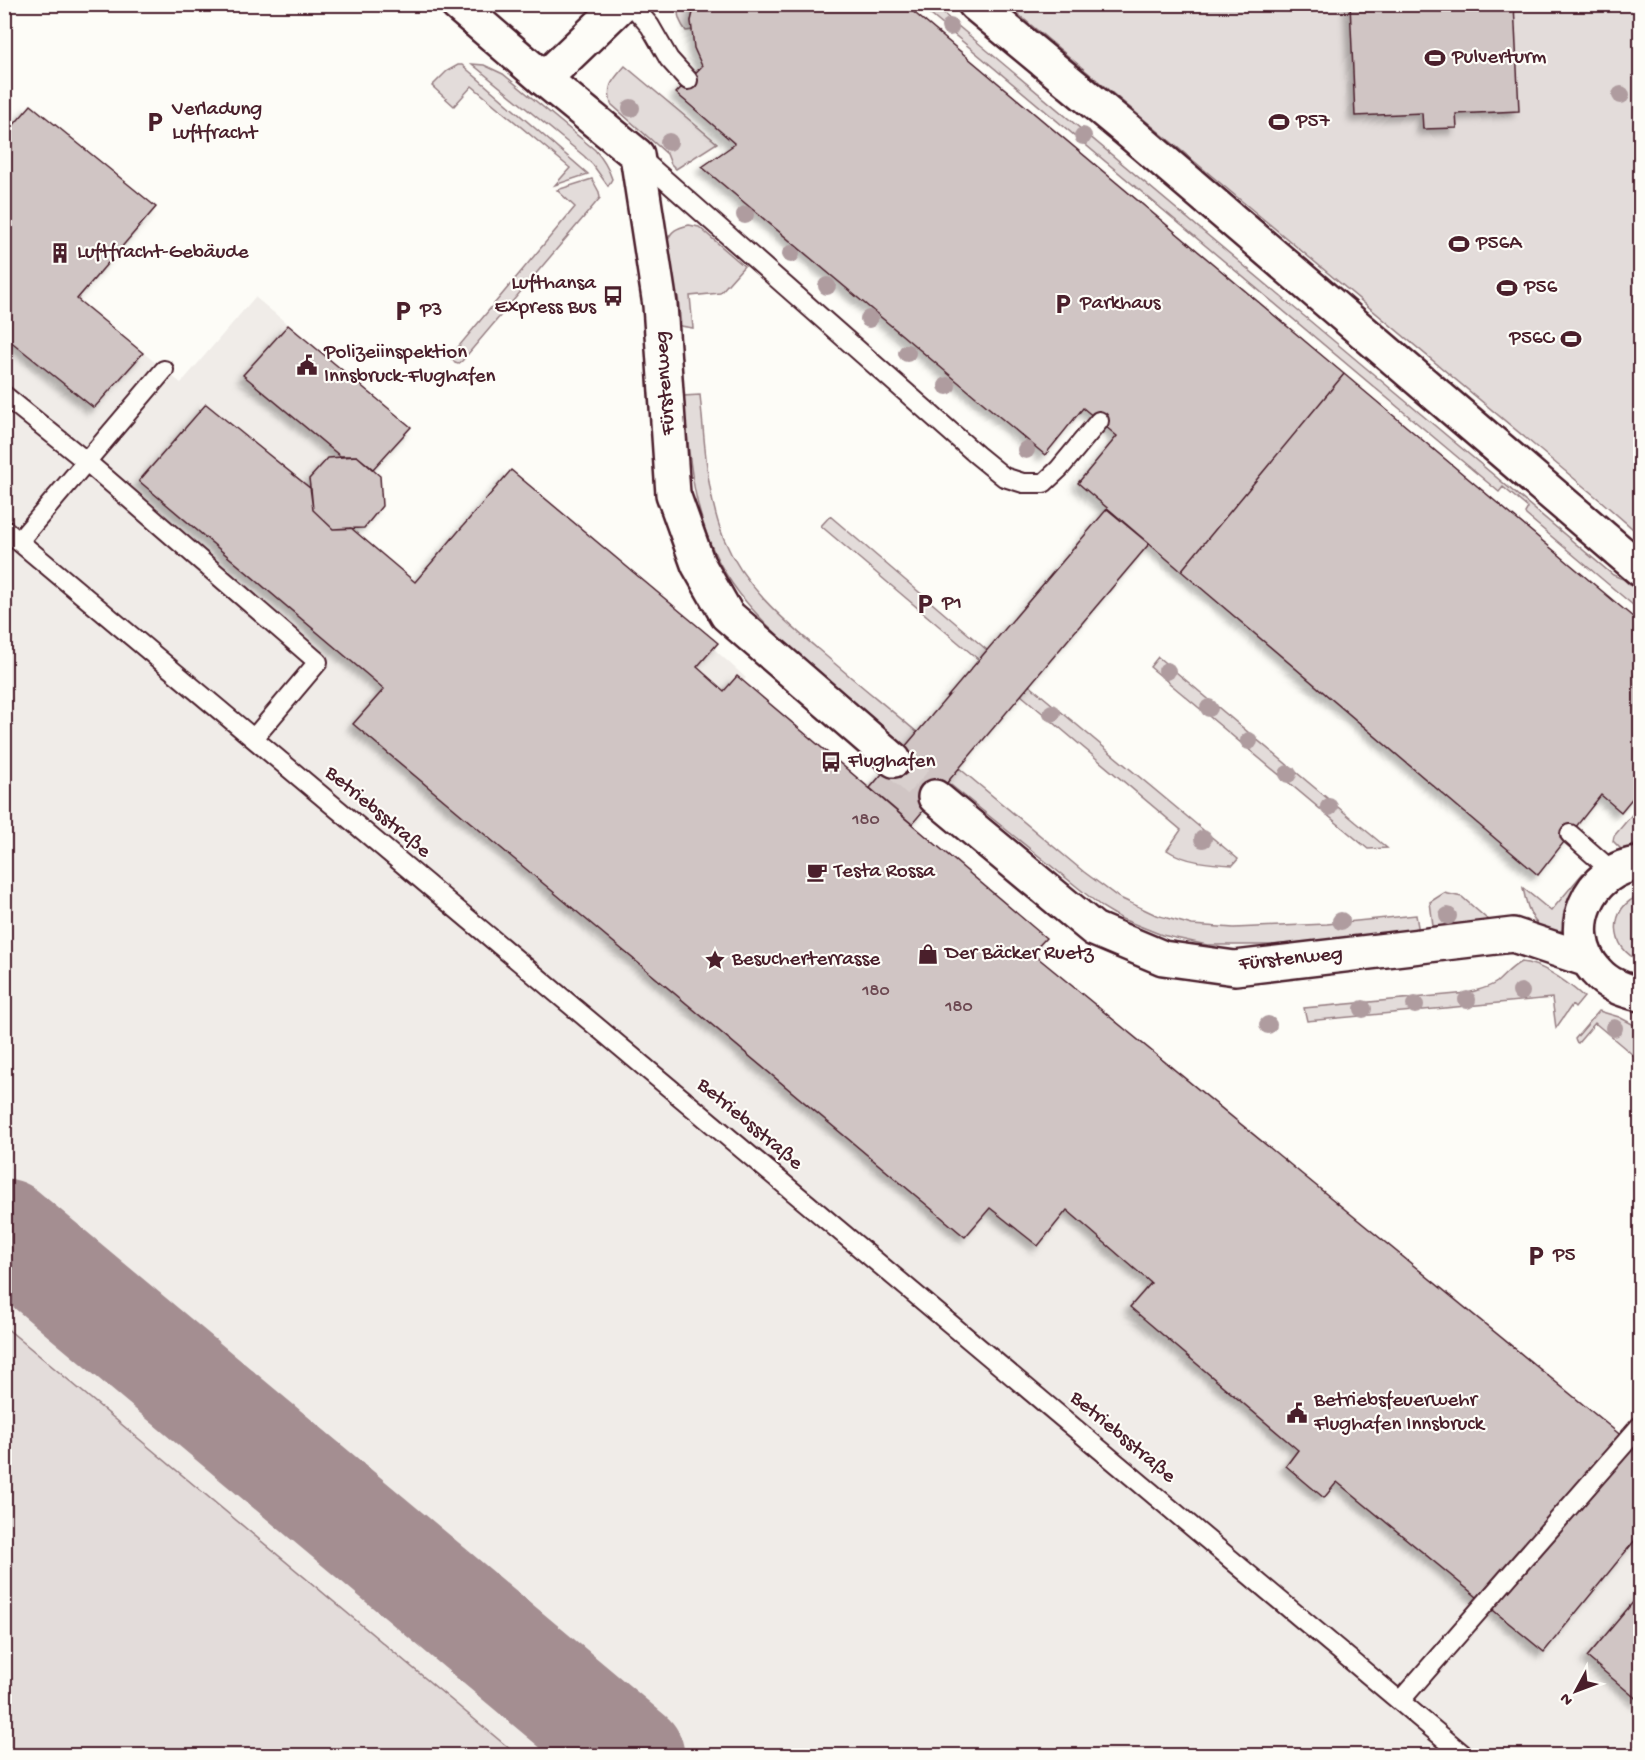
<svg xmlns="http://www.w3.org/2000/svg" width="1645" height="1760" font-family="'Gochi Hand',sans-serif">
	<defs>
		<filter id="shadow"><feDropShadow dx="-5.5" dy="5.5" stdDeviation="3" flood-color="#0004"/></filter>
	</defs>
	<rect width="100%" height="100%" fill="#fdfcf7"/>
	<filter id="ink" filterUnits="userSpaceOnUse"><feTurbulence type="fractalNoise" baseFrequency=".0167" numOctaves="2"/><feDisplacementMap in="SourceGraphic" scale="12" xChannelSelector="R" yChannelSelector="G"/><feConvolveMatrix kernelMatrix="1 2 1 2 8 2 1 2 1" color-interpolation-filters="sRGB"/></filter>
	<g filter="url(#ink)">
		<path fill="#f0ece8" d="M31 105 156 207 77 300 181 383 255 297 411 427 374 469 380 476 382 506 364 528H352L414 582 511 470 718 643 714 649 746 678 743 681 1046 938 1033 953 1640 1451V1755L5 1756 4 136Z"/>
		<path fill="#e3dcda" stroke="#967e82" stroke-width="1.5" d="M679 5H695L691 21 693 30 686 31C680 23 676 14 679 5Z
			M919 5H933L1613 575 1623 579 1640 594V611L1526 515 1525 513 1528 508 1503 487 1499 492Z
			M1007 5H1640V535L1601 501Z
			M472 64 484 65 503 74 595 150C603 159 608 167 612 179L608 186 593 165 584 156Z
			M458 65H462L588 174 555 185 570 168 472 86 454 106 432 86 447 71Z
			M625 66 717 143 676 169 671 164 667 154 611 104C606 85 613 80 625 66Z
			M592 179 599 192 600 198 462 361 458 364 455 363 452 359 454 352 575 207 557 190Z
			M689 225 699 227 744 266 720 293 690 296 693 328 681 326 678 296H674L667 242C671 230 677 228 689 225Z
			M700 395C705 442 706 495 724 539 743 585 782 619 819 650 851 678 885 705 918 733L906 746C877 721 848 697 819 672 768 627 723 590 703 523 690 482 688 438 683 396Z
			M830 516 987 650 979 660 821 526Z
			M1158 657 1387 848 1368 849 1150 667Z
			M1029 685 1238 859 1233 865C1212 864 1184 862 1167 850L1181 830 1021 695Z
			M959 768 1084 872 1118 897 1156 915 1192 925 1234 928 1327 924 1416 915 1419 932 1271 945H1207L1162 935 1122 919 1102 907 947 782Z
			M1640 805V843L1622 850 1613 841 1614 836Z
			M1583 873 1567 902 1563 930C1536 939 1527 909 1523 888L1551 911Z
			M1444 893 1462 897 1487 919 1478 927 1434 934 1430 902Z
			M1640 896V960C1609 951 1608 905 1640 896Z
			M1521 962C1544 964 1567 982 1584 997L1575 1008 1572 1005 1556 1028 1552 998 1307 1021 1304 1008 1468 993C1477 990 1489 988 1497 982 1505 975 1511 967 1521 962Z
			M1599 1011 1619 1017 1640 1028V1061L1595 1023 1578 1043 1576 1042 1575 1039Z
			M4 1327H5L517 1755H5Z"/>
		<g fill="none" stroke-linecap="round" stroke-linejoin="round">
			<path stroke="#a48e91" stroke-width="105" d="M4 1231 632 1756"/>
		</g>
		<path fill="#d0c5c4" stroke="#4a1f2b" stroke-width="1.5" filter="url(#shadow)" d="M695 4H904L1344 374 1181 571 1078 483 1117 436 1083 408 1045 455 702 167 735 144 676 93 702 66 694 48 691 21Z
			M1350 4H1514L1519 111 1456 114 1457 128 1423 129 1422 113 1355 116Z
			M31 105 156 207 77 299 143 353 94 408 4 336V136Z
			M288 325 411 427 373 469 357 456H340L243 375Z
			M1344 374 1640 623V789L1621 812 1601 795 1538 875 1181 571Z
			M206 404 311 489 313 510 333 529 351 528 415 582 511 470 718 643 697 667 724 691 737 676 743 681 1046 938 1032 953 1640 1451V1534L1544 1652 1337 1482 1324 1498 1286 1466 1298 1450 1130 1307 1151 1283 1067 1210 1038 1246 990 1208 965 1237 353 724 384 689 139 481Z
			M357 456 380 476 382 506 364 528 333 529 313 510 309 479 328 458Z
			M1107 509 1149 544 912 824 870 788Z
			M1640 1594V1702L1587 1657Z"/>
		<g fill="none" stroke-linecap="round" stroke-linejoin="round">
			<path stroke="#d9d0ce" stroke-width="33" stroke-dasharray="33 16" stroke-linecap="butt" d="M894 760 935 797"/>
			<g stroke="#4a1f2b" stroke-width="22">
				<path id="service" d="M631 4 650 26 669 59 688 80
					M638 156 977 455 1004 477 1023 483H1044L1059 469 1099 421
					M4 395 87 462 318 662 254 738
					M4 529 1465 1756
					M19 541 164 370
					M1570 834 1613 872
					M1400 1701 1640 1426"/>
			</g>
			<g stroke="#4a1f2b" stroke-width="38">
				<path id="minor" d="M622 4 544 79 637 155 660 305 673 494 698 564 727 615 894 760
					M975 4 1132 134 1640 569
					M935 797 1094 929 1163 958 1235 968 1513 935 1588 960
					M1640 864C1589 867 1561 932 1596 971 1608 985 1623 990 1640 994"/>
			</g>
			<g stroke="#4a1f2b" stroke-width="38">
				<path id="tertiary" d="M457 4 544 79"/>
			</g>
			<use href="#service" stroke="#fdfcf7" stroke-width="18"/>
			<use href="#minor" stroke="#fdfcf7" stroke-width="33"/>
			<use href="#tertiary" stroke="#fdfcf7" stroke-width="33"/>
		</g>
		<g fill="#af9c9f">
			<circle cx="950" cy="27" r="9"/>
			<circle cx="1621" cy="95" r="9"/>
			<circle cx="631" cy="108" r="9"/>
			<circle cx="1083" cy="136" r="9"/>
			<circle cx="669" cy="142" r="9"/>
			<circle cx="745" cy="215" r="9"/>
			<circle cx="791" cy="254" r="9"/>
			<circle cx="827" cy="286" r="9"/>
			<circle cx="869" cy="319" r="9"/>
			<circle cx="907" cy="353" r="9"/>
			<circle cx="947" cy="386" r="9"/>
			<circle cx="1026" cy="450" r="9"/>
			<circle cx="1167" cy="671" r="9"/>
			<circle cx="1209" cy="708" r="9"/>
			<circle cx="1052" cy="713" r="9"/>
			<circle cx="1249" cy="741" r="9"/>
			<circle cx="1288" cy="774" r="9"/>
			<circle cx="1329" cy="807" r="9"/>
			<circle cx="1203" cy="839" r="9"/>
			<circle cx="1448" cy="916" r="9"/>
			<circle cx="1341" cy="921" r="9"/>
			<circle cx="1521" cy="992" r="9"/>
			<circle cx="1467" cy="1000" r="9"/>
			<circle cx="1415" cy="1005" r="9"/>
			<circle cx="1363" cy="1009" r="9"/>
			<circle cx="1268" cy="1025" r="9"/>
			<circle cx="1614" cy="1028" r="9"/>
		</g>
	</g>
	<defs>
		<g id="stadium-bare" transform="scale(1.62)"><path d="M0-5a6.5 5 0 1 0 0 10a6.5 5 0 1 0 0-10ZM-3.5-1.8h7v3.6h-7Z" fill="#4a1f2b" stroke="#fdfcf7" stroke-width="2.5" paint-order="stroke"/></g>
		<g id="parking-bare" transform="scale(1.62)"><path d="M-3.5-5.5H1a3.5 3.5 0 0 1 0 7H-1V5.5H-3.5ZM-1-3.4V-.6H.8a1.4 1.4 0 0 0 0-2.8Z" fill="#4a1f2b" stroke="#fdfcf7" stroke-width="2.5" paint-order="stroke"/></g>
		<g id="building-bare" transform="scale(1.62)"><path d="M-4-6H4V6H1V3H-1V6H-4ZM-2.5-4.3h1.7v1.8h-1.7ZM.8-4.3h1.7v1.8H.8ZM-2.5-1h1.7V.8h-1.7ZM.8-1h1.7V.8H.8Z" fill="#4a1f2b" stroke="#fdfcf7" stroke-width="2.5" paint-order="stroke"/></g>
		<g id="bus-bare" transform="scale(1.62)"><path d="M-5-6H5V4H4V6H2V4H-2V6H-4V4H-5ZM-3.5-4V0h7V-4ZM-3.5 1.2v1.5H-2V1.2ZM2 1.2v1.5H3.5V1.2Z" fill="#4a1f2b" stroke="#fdfcf7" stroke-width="2.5" paint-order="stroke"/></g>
		<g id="civic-bare" transform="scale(1.62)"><path d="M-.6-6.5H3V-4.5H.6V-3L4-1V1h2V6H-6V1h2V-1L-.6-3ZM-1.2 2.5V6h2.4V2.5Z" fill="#4a1f2b" stroke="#fdfcf7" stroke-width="2.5" paint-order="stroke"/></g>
		<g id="cafe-bare" transform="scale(1.62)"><path d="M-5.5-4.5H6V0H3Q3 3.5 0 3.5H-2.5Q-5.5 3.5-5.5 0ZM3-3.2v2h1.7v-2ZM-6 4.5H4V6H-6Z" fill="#4a1f2b" stroke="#fdfcf7" stroke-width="2.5" paint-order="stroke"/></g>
		<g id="shop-bare" transform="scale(1.62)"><path d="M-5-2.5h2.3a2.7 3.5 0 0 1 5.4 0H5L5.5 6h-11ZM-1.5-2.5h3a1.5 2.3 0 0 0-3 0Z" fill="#4a1f2b" stroke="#fdfcf7" stroke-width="2.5" paint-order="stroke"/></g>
		<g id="sight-bare" transform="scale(1.62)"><path d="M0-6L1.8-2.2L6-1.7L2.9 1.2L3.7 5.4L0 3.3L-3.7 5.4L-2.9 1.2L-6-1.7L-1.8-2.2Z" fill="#4a1f2b" stroke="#fdfcf7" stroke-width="2.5" paint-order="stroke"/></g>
	</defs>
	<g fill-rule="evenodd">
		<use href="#stadium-bare" x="1435" y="58"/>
		<use href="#parking-bare" x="155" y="122"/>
		<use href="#stadium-bare" x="1279" y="122"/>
		<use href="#stadium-bare" x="1459" y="244"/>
		<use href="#building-bare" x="60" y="253"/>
		<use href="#stadium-bare" x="1507" y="288"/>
		<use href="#bus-bare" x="613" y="296"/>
		<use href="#parking-bare" x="1063" y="304"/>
		<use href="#parking-bare" x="403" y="311"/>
		<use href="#stadium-bare" x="1571" y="339"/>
		<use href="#civic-bare" x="307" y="365"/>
		<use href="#parking-bare" x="925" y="604"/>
		<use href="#bus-bare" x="831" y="762"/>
		<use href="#cafe-bare" x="817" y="872"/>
		<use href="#shop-bare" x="928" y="954"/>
		<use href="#sight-bare" x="715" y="960"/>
		<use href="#parking-bare" x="1536" y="1256"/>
		<use href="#civic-bare" x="1297" y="1413"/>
	</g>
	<g text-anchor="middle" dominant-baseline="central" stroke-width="4.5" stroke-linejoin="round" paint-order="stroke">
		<g font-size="18" fill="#6c4851">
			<text x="866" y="820">180</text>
			<text x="876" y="991">180</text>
			<text x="959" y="1007">180</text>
		</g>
		<g font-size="21" fill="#4a1f2b" stroke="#fdfcf7" text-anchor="start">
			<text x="1452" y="58">Pulverturm</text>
			<text x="172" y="110">Verladung<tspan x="172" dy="24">Luftfracht</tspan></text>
			<text x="1296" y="122">P57</text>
			<text x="1476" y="244">P56A</text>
			<text x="77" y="253">Luftfracht-Gebäude</text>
			<text x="596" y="284" text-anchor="end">Lufthansa<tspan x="596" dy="24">Express Bus</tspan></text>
			<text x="1524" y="288">P56</text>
			<text x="1080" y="304">Parkhaus</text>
			<text x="420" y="311">P3</text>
			<text x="1554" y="339" text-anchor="end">P56C</text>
			<text x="324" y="353">Polizeiinspektion<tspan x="324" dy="24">Innsbruck-Flughafen</tspan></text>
			<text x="942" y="604">P1</text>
			<text x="848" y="762">Flughafen</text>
			<text x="834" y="872">Testa Rossa</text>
			<text x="945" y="954">Der Bäcker Ruetz</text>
			<text x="732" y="960">Besucherterrasse</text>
			<text x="1553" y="1256">P5</text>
			<text x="1314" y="1401">Betriebsfeuerwehr<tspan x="1314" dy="24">Flughafen Innsbruck</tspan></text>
		</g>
		<g font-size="21" fill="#4a1f2b" stroke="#fdfcf7">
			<text transform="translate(666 383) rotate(-94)">Fürstenweg</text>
			<text transform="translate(377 813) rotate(40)">Betriebsstraße</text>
			<text transform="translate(1291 960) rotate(-6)">Fürstenweg</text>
			<text transform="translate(749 1125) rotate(40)">Betriebsstraße</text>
			<text transform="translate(1122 1438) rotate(40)">Betriebsstraße</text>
		</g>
	</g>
	<rect width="1645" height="1760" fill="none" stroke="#fdfcf7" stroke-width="24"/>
	<rect x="12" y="12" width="1621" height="1736" fill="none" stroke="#4a1f2b" stroke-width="2" filter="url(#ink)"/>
	<g transform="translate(1576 1691) rotate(229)" stroke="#fdfcf7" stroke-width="4.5" paint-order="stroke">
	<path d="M0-4.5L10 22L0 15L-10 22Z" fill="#4a1f2b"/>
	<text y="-9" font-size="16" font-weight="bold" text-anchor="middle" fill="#4a1f2b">N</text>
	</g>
</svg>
